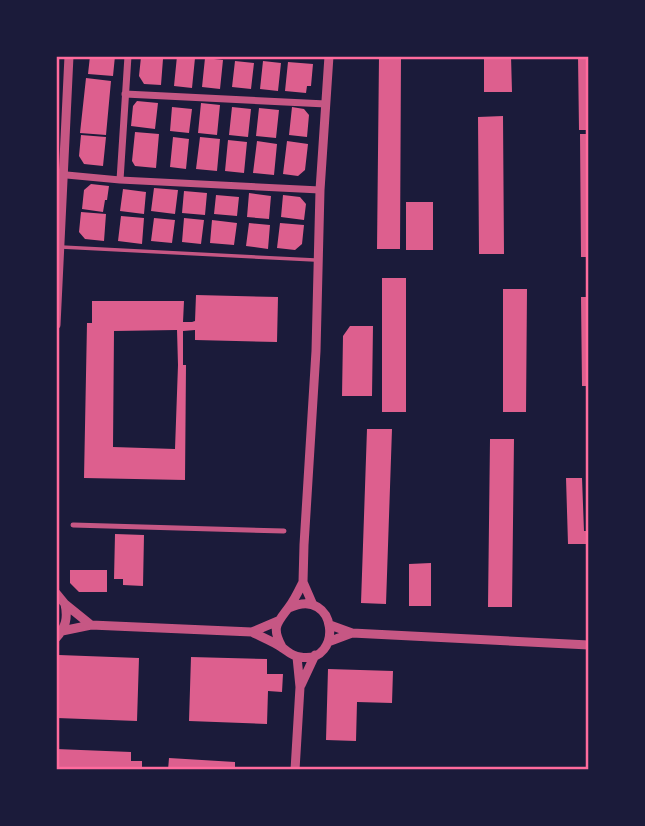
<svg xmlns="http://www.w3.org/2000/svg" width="645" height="826" font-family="'Exo 2',sans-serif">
	<rect width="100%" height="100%" fill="#1b1b3a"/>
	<path fill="#dd5f8e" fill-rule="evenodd" d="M90 56H115L113 76 88 74Z
		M177 56 195 58 192 88 174 86Z
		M379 56H401L400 249H377Z
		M484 56H511L512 92H484Z
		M578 56H589V130H579Z
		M141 57 163 59 161 85 144 84 139 76Z
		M205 58 223 60 220 89 202 87Z
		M235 61 254 63 251 89 232 87Z
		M263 61 281 63 278 91 260 89Z
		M288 62 313 64 311 86H307L306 93 285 91Z
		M86 78 111 81 106 135 80 133Z
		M137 101 158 103 155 129 131 126 133 106Z
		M201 103 220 105 217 135 198 133Z
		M172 107 192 109 189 133 170 131Z
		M232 107 251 109 248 137 229 135Z
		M292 107 304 109 309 115 307 137 289 135Z
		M259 108 279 110 276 138 256 136Z
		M503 116 504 254H479L478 117Z
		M135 132 159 134 156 168 135 166 132 161Z
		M580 134H589V257H581Z
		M81 135 106 137 103 166 84 164 79 156Z
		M173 137 189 139 186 169 170 167Z
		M200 137 220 139 217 171 196 169Z
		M228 140 247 142 244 173 225 171Z
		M257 141 277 144 274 175 253 173Z
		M287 141 308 144 305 170 298 176 283 174Z
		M91 184 109 186 107 200H105L103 212 82 209 84 190Z
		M154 188 178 190 175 214 151 211Z
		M123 189 146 192 144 214 120 211Z
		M184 191 207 193 205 215 182 213Z
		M249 193 271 196 269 219 247 217Z
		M216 195 239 197 237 216 214 214Z
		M283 195 300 197 306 204 304 220 281 217Z
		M406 202H433V250H406Z
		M81 212 106 214 104 241 85 239 79 232Z
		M121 216 144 218 142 244 118 241Z
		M154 218 175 220 172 243 151 241Z
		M184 218 204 220 201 244 182 242Z
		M212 220 237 223 234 245 210 243Z
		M249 223 270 225 268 249 246 246Z
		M280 223 304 225 302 244 295 250 277 248Z
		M382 278H406V412H382Z
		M503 289H527L526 412H503Z
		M196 295 278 297 277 342 195 340V330L183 331V365H186L185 480 84 478 87 323H92V301H184L183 322H192L195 321ZM177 330 178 365 175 449 113 447 114 331Z
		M581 297H589V386H582Z
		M350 326H373L372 396H342L343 336Z
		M367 429H392L386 604 361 603Z
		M490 439H514L512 607H488Z
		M566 478H582L584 531H588V544H568Z
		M115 534 144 535 143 586 123 585V579H114Z
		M431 563V606H409V564Z
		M70 570H107V592H79L70 583Z
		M59 655 139 658 137 721 57 718Z
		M191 657 267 659V674H283L282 692 268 691 267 724 189 721Z
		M328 669 393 671 392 703 357 702 356 741 326 740Z
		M56 749 131 752V761H142V770H56Z
		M169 758 235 762V770H168Z"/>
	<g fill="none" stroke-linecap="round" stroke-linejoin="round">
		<path stroke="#c65784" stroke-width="3.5" d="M61 247 315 260"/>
		<path stroke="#c65784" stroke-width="5" d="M73 525 284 531"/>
		<path stroke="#c65784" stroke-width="7" d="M125 94 326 104
			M56 174 120 180 320 190
			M120 180 128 56"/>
		<path stroke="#c65784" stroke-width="9" d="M56 325 69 56
			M56 593 65 604 91 625
			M313 605 303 582 304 545 316 351 320 190 329 56
			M330 625 352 633 589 645
			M62 631 91 625 252 632 278 621
			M252 632C261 637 272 641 281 647 288 651 291 656 300 657 344 665 338 585 289 608
			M56 638C66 627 68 618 65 604
			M328 642 352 633
			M282 647C271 627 277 623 289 607 295 599 299 590 303 582
			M301 685 315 655
			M295 770 300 687 297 657"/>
	</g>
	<rect width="645" height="826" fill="none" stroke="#1b1b3a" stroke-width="116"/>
	<rect x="58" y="58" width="529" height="710" fill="none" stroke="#ff6b9d" stroke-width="2.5"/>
</svg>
